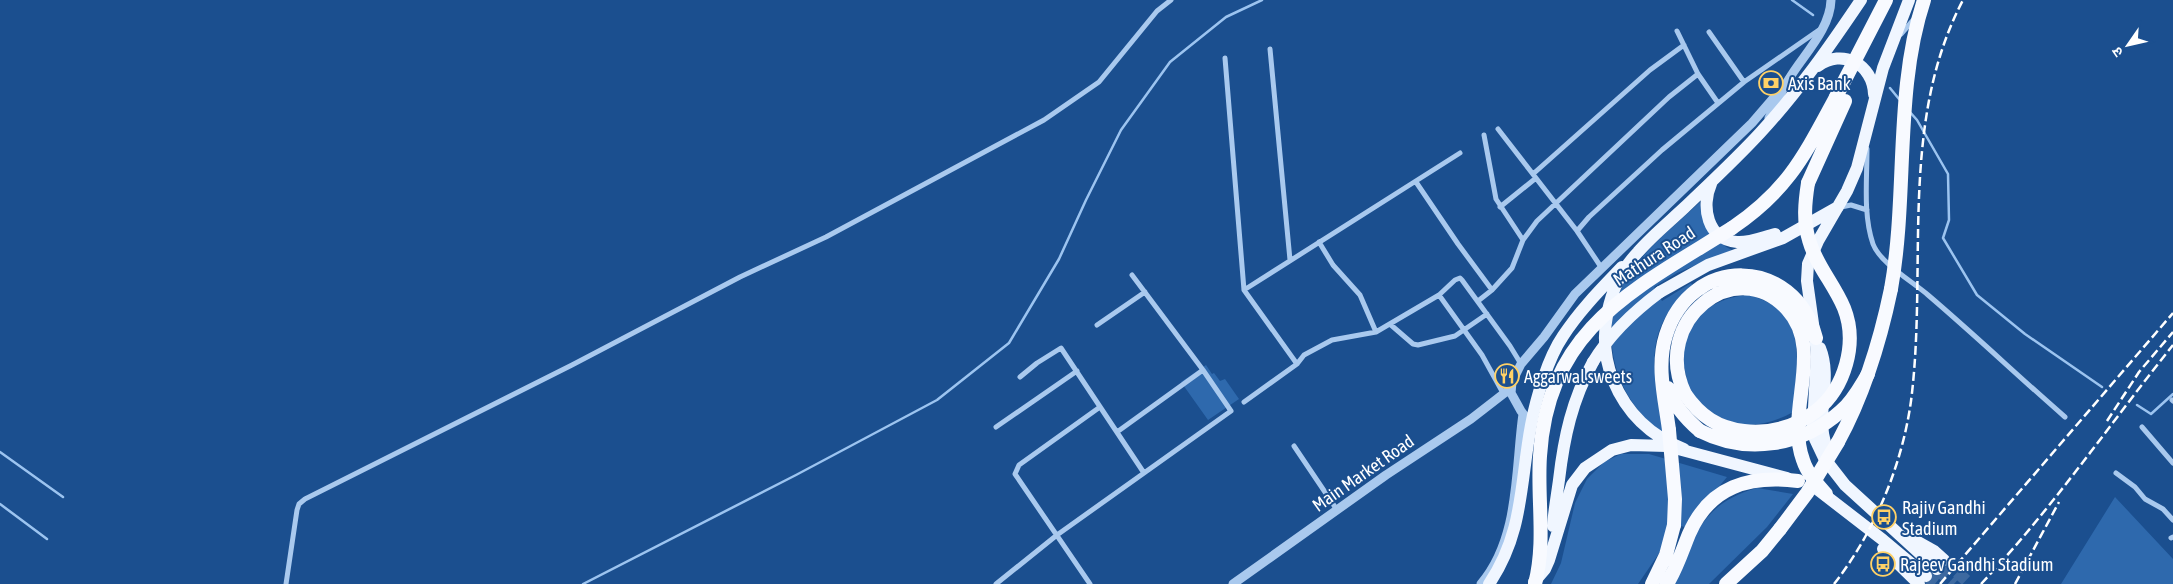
<svg xmlns="http://www.w3.org/2000/svg" width="2173" height="584" font-family="'Asap Condensed','Noto Sans Devanagari',sans-serif">
	<rect width="100%" height="100%" fill="#1b4f8f"/>
	<path fill="#2e69ad" d="M1700 202C1702 221 1714 242 1732 250L1677 273 1654 287 1662 301 1691 283 1693 286C1639 330 1655 373 1663 433 1612 398 1594 325 1631 272 1649 245 1677 224 1700 202Z
		M1748 295C1810 310 1797 363 1793 412 1761 430 1729 430 1702 404 1699 401 1693 397 1691 394 1688 388 1687 381 1686 375 1673 331 1705 298 1748 295Z
		M1206 365 1212 374 1214 373 1220 381 1225 379 1239 399 1208 420 1181 382Z
		M1621 454H1649L1727 477 1685 527 1668 523 1662 549 1638 584H1551L1561 563 1575 503 1587 479 1604 462Z
		M1757 488 1793 494 1767 527 1709 584H1672C1694 537 1702 503 1757 488Z
		M2115 497 2173 559V584H2061Z"/>
	<g fill="none" stroke-linecap="round" stroke-linejoin="round">
		<path stroke="#9cc4f0" stroke-width="2.5" d="M1792 0 1813 15
			M1890 88 1899 99
			M1909 111 1917 120 1948 174 1949 220 1943 238 1977 295 2025 334 2102 387
			M2137 405 2151 414 2173 394
			M0 452 63 497
			M0 504 47 539
			M583 584 796 475 937 400 1009 343 1059 259 1086 200 1121 130 1170 62 1226 17 1262 0"/>
		<path stroke="#3d69a0" stroke-width="12" stroke-dasharray="12 6" stroke-linecap="butt" d="M1944 560 1970 584
			M1937 569 1954 584
			M1926 576 1936 584"/>
		<path stroke="#a9c9ee" stroke-width="5" d="M1677 31 1698 74 1718 103
			M1709 32 1744 82
			M1901 34 1915 18
			M1270 49 1290 260
			M1225 58 1244 290 1297 364
			M1498 129 1577 231
			M1484 135 1496 199 1523 240
			M1867 149C1867 180 1863 215 1873 244 1880 263 1913 282 1928 295 1975 335 2019 377 2065 417
			M1533 174 1650 70 1684 45
			M1416 182 1458 244 1492 290
			M1500 207 1536 178
			M1841 207 1851 205 1867 210
			M1319 242 1333 265 1360 295 1376 332
			M1601 267 1577 231 1589 217 1662 150 1744 82 1819 30
			M1244 290 1460 153
			M1439 295 1455 280 1460 278 1462 280 1510 346 1521 364
			M1478 301 1492 290 1512 268 1523 240 1537 221 1669 97 1698 74
			M1097 325 1145 292
			M1391 325 1413 344 1418 345 1455 336 1487 314
			M1020 377 1037 363 1061 348 1144 473
			M2172 400 2173 401
			M1244 402 1297 364 1304 355 1332 340 1376 332 1439 295 1482 355 1503 393
			M996 427 1077 371
			M2142 427 2173 463
			M1117 432 1203 370
			M1294 446 1337 510
			M2116 473 2135 487 2145 499 2163 509 2173 520
			M2171 538 2173 537
			M286 584 297 510 299 504 305 499 572 365 740 277 826 237 1044 120 1099 82 1157 11 1171 0
			M996 584 1057 535 1231 411 1203 370 1132 275
			M1090 584 1015 474 1019 465 1100 407"/>
		<path stroke="#a9c9ee" stroke-width="9" d="M1769 118C1776 105 1781 91 1789 79 1803 55 1830 30 1831 0
			M1531 424 1521 411 1511 393 1512 382 1521 364 1544 337 1575 294 1752 123 1789 80
			M1233 584 1386 475 1471 419 1511 388
			M1481 584C1520 538 1515 470 1523 414"/>
		<path stroke="#f0f6ff" stroke-width="12" d="M1909 0 1883 68 1857 168 1847 191 1818 241 1808 264 1807 281 1817 352 1813 426 1815 439 1824 458 1845 485 1937 569
			M1818 66C1842 48 1873 64 1874 94
			M1711 184C1701 206 1707 240 1737 242 1749 243 1763 237 1775 234
			M1660 292 1708 265 1783 238 1838 207
			M1820 348C1834 382 1811 421 1830 454
			M1684 449C1650 436 1627 414 1613 380 1596 338 1607 285 1638 252 1652 236 1669 222 1684 208 1710 183 1736 159 1760 133 1798 92 1830 46 1861 0
			M1817 489 1883 540 1926 576
			M1553 526C1554 511 1557 495 1559 480 1564 437 1572 400 1593 362
			M1909 537 1934 551 1944 560
			M1883 549 1919 584
			M1534 582 1545 569 1549 560 1572 485 1585 468 1612 450 1631 445 1667 446 1787 478
			M1489 584C1524 532 1520 483 1531 425 1536 398 1548 358 1563 336 1580 310 1601 289 1622 267"/>
		<path stroke="#f8faff" stroke-width="14" d="M1808 183 1845 101
			M1732 228C1789 189 1804 156 1836 97
			M1668 388C1674 406 1686 419 1700 431
			M1685 394C1650 321 1736 253 1787 309 1825 350 1785 411 1803 460 1807 473 1817 484 1826 494
			M1669 430C1665 399 1656 366 1666 335 1691 255 1794 255 1816 338
			M1838 442C1864 394 1880 342 1891 289
			M1652 584 1666 555 1674 525
			M1667 584C1677 568 1682 551 1689 534 1710 486 1749 475 1798 481
			M1726 584 1762 551 1780 529"/>
		<path stroke="#fff" stroke-width="2.5" stroke-dasharray="9 4" stroke-linecap="butt" d="M2107 421 2139 372 2173 332
			M1834 584C1874 533 1902 466 1911 401 1928 268 1898 124 1963 0
			M1940 584 2173 313
			M1981 584C2052 509 2109 425 2173 345
			M2015 584 2059 502"/>
		<path stroke="#f0f6ff" stroke-width="12" d="M1593 362C1610 334 1633 312 1660 292"/>
		<path stroke="#f8faff" stroke-width="14" d="M1836 97 1886 0
			M1891 289C1908 195 1894 90 1924 0
			M1685 394C1700 416 1718 428 1744 431 1769 434 1796 427 1816 411 1845 388 1858 343 1844 308 1834 284 1816 265 1809 240 1803 221 1805 202 1808 183
			M1669 430 1675 499 1674 525
			M1700 431C1747 455 1802 446 1841 411 1853 401 1860 387 1868 374
			M1780 529 1807 493 1838 442
			M1535 584C1546 541 1537 499 1540 456 1548 327 1635 289 1732 228"/>
	</g>
	<defs>
		<g id="bank-ring" transform="scale(1.25)"><circle r="9.5" fill="#1b4f8f" stroke="#ffd166" stroke-width="1.5"/><path d="M-6-4H6V4H-6ZM0-2.3a2.3 2.3 0 1 0 0 4.6a2.3 2.3 0 1 0 0-4.6Z" fill="#ffd166"/></g>
		<g id="restaurant-ring" transform="scale(1.25)"><circle r="9.5" fill="#1b4f8f" stroke="#ffd166" stroke-width="1.5"/><path d="M-5-6h1v4h1v-4h1v4h1v-4h1v5L-1.5 .5V6h-2V.5L-5-1ZM5-6V6H3V1.5H1.5Q1.5-4 5-6Z" fill="#ffd166"/></g>
		<g id="bus-ring" transform="scale(1.25)"><circle r="9.5" fill="#1b4f8f" stroke="#ffd166" stroke-width="1.5"/><path d="M-5-6H5V4H4V6H2V4H-2V6H-4V4H-5ZM-3.5-4V0h7V-4ZM-3.5 1.2v1.5H-2V1.2ZM2 1.2v1.5H3.5V1.2Z" fill="#ffd166"/></g>
	</defs>
	<g fill-rule="evenodd">
		<use href="#bank-ring" x="1771" y="83"/>
		<use href="#restaurant-ring" x="1507" y="376"/>
		<use href="#bus-ring" x="1884" y="517"/>
		<use href="#bus-ring" x="1883" y="564"/>
	</g>
	<g text-anchor="middle" dominant-baseline="central" stroke-width="4" stroke-linejoin="round" paint-order="stroke">
		<g font-size="18" fill="#fff" stroke="#1b4f8f" text-anchor="start">
			<text x="1788" y="83">Axis Bank</text>
			<text x="1524" y="376">Aggarwal sweets</text>
			<text x="1902" y="507">Rajiv Gandhi<tspan x="1902" dy="21">Stadium</tspan></text>
			<text x="1900" y="564">Rajeev Gandhi Stadium</text>
		</g>
		<g font-size="18" fill="#fff" stroke="#1b4f8f">
			<text transform="translate(1654 256) rotate(-33)">Mathura Road</text>
			<text transform="translate(1363 473) rotate(-35)">Main Market Road</text>
		</g>
	</g>
	<g transform="translate(2128 45) rotate(236)" stroke="#1b4f8f" stroke-width="4" paint-order="stroke">
	<path d="M0-4L9 19L0 12L-9 19Z" fill="#ffffff"/>
	<text y="-8" font-size="14" font-weight="bold" text-anchor="middle" fill="#ffffff">उ</text>
	</g>
</svg>
